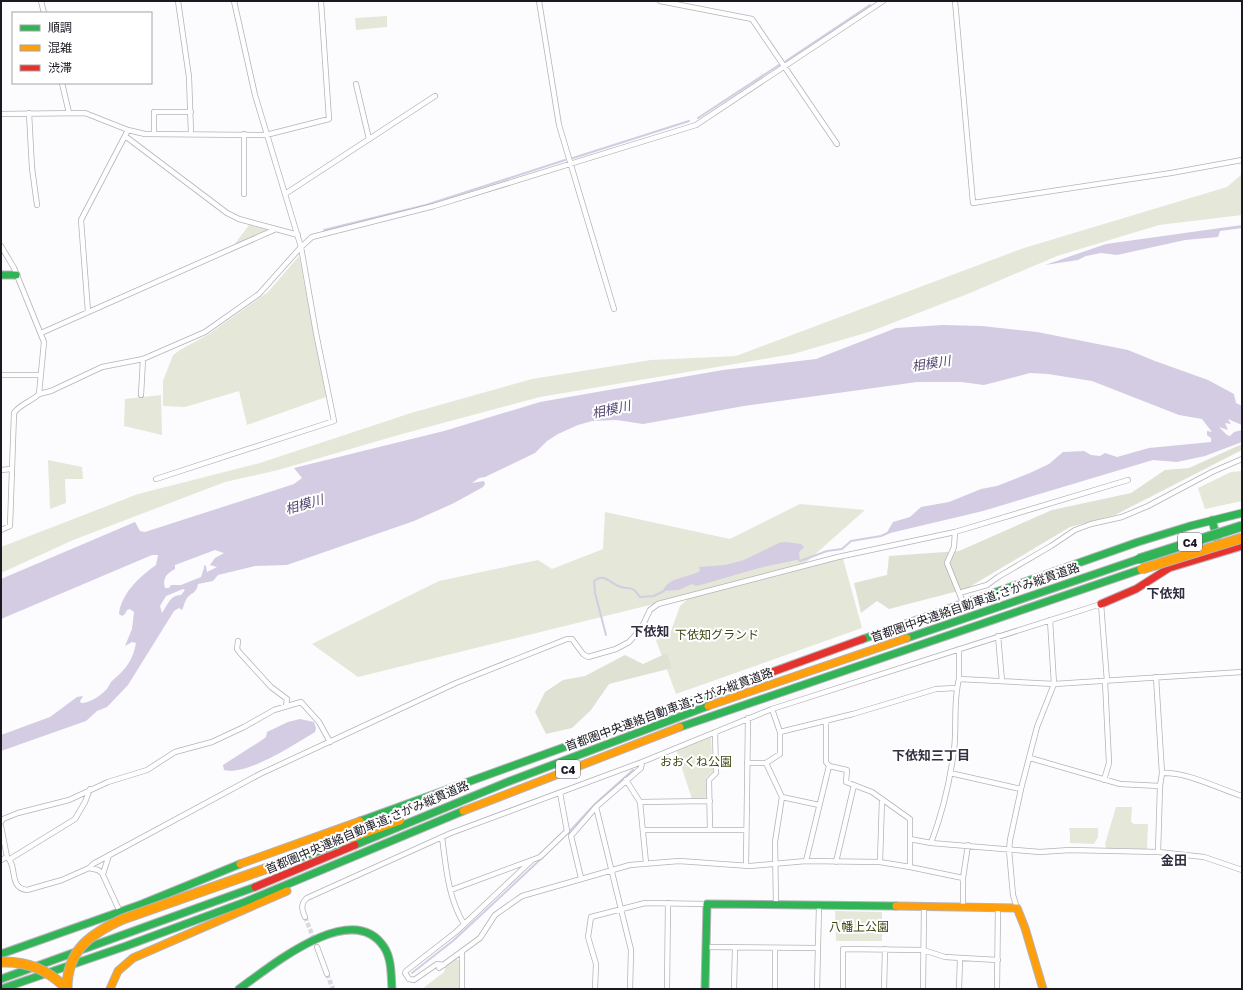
<svg xmlns="http://www.w3.org/2000/svg" width="1243" height="990" font-family="'Golos Text','Noto Sans JP',sans-serif">
	<rect width="100%" height="100%" fill="#fcfbfe"/>
	<path fill="#e5e7d9" d="M387 16V27L356 30 355 18Z
		M1242 174V215L1159 225 1057 256 970 293 869 332 793 354 540 397 402 434 278 470 225 482 73 540 1 573V547L138 494 260 463 411 413 532 379 651 360 736 356 1024 248 1227 187Z
		M249 225 268 230 234 245Z
		M299 256 326 397 247 425 239 391 185 407 163 406V381L173 355 180 350 209 334 268 292Z
		M161 395 162 435 124 426 125 399Z
		M48 460 82 467 83 479H65L66 503 50 509Z
		M1242 471V501L1205 509 1198 488 1231 472Z
		M800 504 865 510 803 565 842 555 862 628 676 694 656 640 670 634 680 606 690 597 727 586 358 677 312 644 439 581 538 560 552 569 603 549 605 512 730 539Z
		M711 737 713 771 706 778V797L705 798 692 799 677 753V751Z
		M1116 807H1132L1131 822 1134 824H1148L1147 849 1106 848 1105 844Z
		M1069 828H1098V837L1094 844 1070 843V832Z
		M835 911 882 912V941H836Z
		M456 958 460 962V989H422L444 972 446 966Z"/>
	<path fill="#dfe2d3" d="M1242 444V450L1115 515 1070 527 966 589 889 609 877 601 861 613 854 583 887 575 889 556 959 551 1052 510 1131 493 1165 470 1189 468Z
		M667 653 672 668 609 684 591 710 572 728 546 734 535 712 545 692 563 680 585 676 625 655 643 664Z"/>
	<path fill="#d3cce2" fill-rule="evenodd" d="M1242 225V228L1220 231 1218 237 1185 240 1117 255 1101 253 1086 256 1078 260 1045 265 1106 244Z
		M943 325 982 326 1037 332 1128 350 1155 361 1208 380 1234 394 1236 403 1242 406V425L1228 419 1231 424 1225 423 1228 430 1219 427 1227 435 1230 436 1234 432 1242 430V442L1205 456 1177 462 1153 460 983 511 886 534 893 522 910 517 921 507 949 502 981 489 997 486 1030 473 1049 464 1063 452 1084 451 1091 455 1100 456 1105 453 1117 457 1149 448 1211 442V438L1207 435V431L1212 432 1202 419 1179 415 1092 381 1048 374 1030 373 984 385 961 382H917L744 406 643 424 617 420 592 421 578 425 558 434 547 441 535 453 485 477 479 478 472 483 484 481 485 484 483 487 454 503 414 521 287 565 255 566 218 575 213 581 198 584C196 595 190 592 186 600 184 603 184 606 182 610L179 608 174 611 128 685 107 707 97 711 86 721 1 751V735L50 717 77 697 83 696 80 701 81 703C90 703 100 696 106 690 109 687 110 682 113 680 126 669 133 660 136 643L132 642 125 646 132 629 134 612 130 609 127 610 125 614 122 616 119 614C121 594 140 576 156 565L158 555H152L1 619V579L135 522 140 531 145 532 294 484 302 478 294 468 444 431 540 402 723 370 816 359 896 328ZM215 550 224 553 215 558 210 565 217 567 207 572 206 566 204 565V568L201 577 181 585H171L169 588H165C162 579 167 573 175 569V565ZM183 589 185 590 181 595C170 595 168 605 162 613L160 606 166 596Z
		M785 542 801 544 804 547 799 552 800 561 796 560 759 568 704 584 696 586 692 584 679 590 663 591C668 577 688 578 700 571L699 567 725 565 744 560 779 543Z
		M300 719 314 722 316 728 315 732C295 744 247 776 224 770L223 765 262 740 266 737 267 732 288 722Z"/>
	<g fill="none" stroke-linecap="round" stroke-linejoin="round">
		<path stroke="#d3cce2" stroke-width="2" d="M786 61 870 5
			M698 118 779 65
			M573 158 689 121
			M324 230 426 205 565 160
			M800 561 827 551 842 549 851 541 881 536 890 532
			M606 635 595 593 594 581C603 573 610 582 618 586 629 591 630 583 640 597L654 596 664 591
			M568 833 596 803 633 770
			M412 973 454 940 543 857"/>
		<path stroke="#dad9dd" stroke-width="4.5" stroke-dasharray="4.5 2" stroke-linecap="butt" d="M305 917 315 942
			M327 974 333 989"/>
		<g stroke="#b4b3b8" stroke-width="6">
			<path id="street" d="M41 1 44 13
				M178 1 189 77 191 134
				M539 1 559 125 614 309
				M660 1 752 19 837 144
				M955 1 973 203 1171 173 1242 160
				M62 83 69 113
				M356 84 369 139
				M29 113 32 168 37 205
				M1 114 85 113 128 130 145 134 266 135 329 119 321 1
				M154 134V112H191
				M125 136 227 213 239 219 276 229
				M244 194V134
				M285 194 435 96
				M1 246 14 268 44 342 39 394 51 391 102 367 143 359 205 332 259 294 301 247 312 237 434 206 696 125 883 1
				M88 312 81 220 128 130
				M41 333 276 229 298 235
				M1 375H41
				M141 395 143 359
				M1 470 11 469
				M156 479 334 421 316 333 301 247 255 95 234 1
				M1 530 10 526 14 413C20 404 31 402 39 394
				M955 532 954 547 947 563 964 605
				M959 593 987 585 998 577 1051 546 1075 530 1091 524 1122 517 1148 506 1212 472 1242 459
				M998 636 1002 681
				M238 641 237 649 240 653 271 687 287 699 286 706
				M959 649V679L1054 684 1242 672
				M1156 677 1162 773 1160 786 1158 852
				M826 722V762L829 766
				M780 732 853 714 936 689 957 688
				M1030 758 1120 784 1160 786
				M747 763H766L780 754V732L772 709
				M766 763 782 797 775 842 776 905
				M950 773 1021 789
				M1162 773C1188 772 1217 788 1242 796
				M626 780 640 802 646 863
				M1104 780 1109 763 1105 681
				M782 797 819 805
				M640 802 710 801
				M596 807 631 950 630 989
				M1 822 3 819 18 813 69 800 108 782 147 770 175 752 212 742 244 727 274 710 301 702 319 722 330 742
				M1 826 7 857 1 860
				M710 829 709 780 716 773 715 732
				M643 830H746
				M442 837C446 867 448 898 464 924
				M910 839 931 843 1040 852 1070 850 1158 852 1204 857 1242 870
				M931 843C942 814 950 781 954 750 957 726 953 702 959 679
				M7 857C18 866 8 888 27 890L62 880 89 868 98 870 102 873 120 912
				M10 859 75 819 85 802 90 789
				M806 861 829 766 847 770 846 782 872 792 910 819V867L963 878
				M836 862 854 785
				M880 862 882 799
				M746 866 748 718
				M89 868 93 864 260 774 456 683 567 639H572L583 654 588 657 616 649 629 642 641 629 650 610 658 604 838 557 955 532 1128 480
				M103 874 109 855
				M581 878 571 836 596 807 641 768 642 762
				M451 890 540 857 567 831 560 793
				M963 907V878L968 845
				M1017 908 1013 895 1009 850 1010 840 1021 789 1037 727 1054 684 1050 620
				M305 917C302 910 300 904 307 898L451 833 642 762 772 709 1101 604 1107 681
				M317 947 327 974
				M706 947 818 948
				M462 952V989
				M444 965 437 964 414 980 409 979 405 973 406 971 456 932 531 861
				M439 968 480 938 495 915 522 896 630 865 679 861 750 866 806 861 880 862 910 867
				M595 989 596 964 588 937 591 917 645 903 707 904
				M667 989 668 903
				M734 989 735 948
				M775 989V948
				M817 989 819 905
				M843 989V949L923 950 945 957 998 960
				M884 989 885 949
				M923 989 924 907
				M959 989 960 959
				M997 989 998 908"/>
		</g>
		<g stroke="#b4b3b8" stroke-width="9">
			<path id="fast" d="M1 275H16
				M1212 520 1220 549
				M907 638 1139 559
				M863 639 1138 542 1190 526 1242 513
				M680 727 1142 569
				M360 821 739 684
				M355 845 510 781 708 706
				M1 954 142 904 240 864
				M1 979 255 887
				M1 989 126 946 245 902 463 811
				M239 989C270 967 352 898 384 947 392 959 391 976 392 989
				M705 989 707 904 896 906"/>
		</g>
		<g stroke="#b4b3b8" stroke-width="9">
			<path id="slow" d="M708 706 907 638
				M463 811 680 727
				M338 843 400 821
				M240 864 360 821
				M896 906 1017 908 1025 928 1043 989
				M110 989 118 971 133 958 287 891"/>
		</g>
		<g stroke="#b4b3b8" stroke-width="9">
			<path id="jam" d="M1101 604 1136 589 1169 568 1242 546
				M739 684 863 639
				M255 887 355 845"/>
		</g>
		<use href="#street" stroke="#fffeff" stroke-width="4.5"/>
		<use href="#fast" stroke="#30b455" stroke-width="7"/>
		<use href="#slow" stroke="#ff9f0a" stroke-width="7"/>
		<use href="#jam" stroke="#e5322d" stroke-width="7"/>
		<g stroke="#b4b3b8" stroke-width="11" stroke-linecap="butt">
			<path id="fast-bridge" d="M1139 559 1242 526
				M282 863 338 843"/>
		</g>
		<g stroke="#b4b3b8" stroke-width="11" stroke-linecap="butt">
			<path id="slow-bridge" d="M1142 569 1242 538
				M1 962C28 961 48 970 67 989
				M67 989C67 950 90 934 123 919L282 863"/>
		</g>
		<use href="#fast-bridge" stroke="#30b455" stroke-width="9"/>
		<use href="#slow-bridge" stroke="#ff9f0a" stroke-width="9"/>
	</g>
	<g text-anchor="middle" dominant-baseline="central" stroke-width="4" stroke-linejoin="round" paint-order="stroke">
		<g fill="#fff" stroke="#5f5d64" stroke-width="1">
			<rect x="1178" y="533" width="24" height="18" rx="3"/>
			<rect x="556" y="760" width="24" height="18" rx="3"/>
		</g>
		<g font-size="11" font-weight="bold" fill="#1b1821">
			<text x="1190" y="542">C4</text>
			<text x="568" y="769">C4</text>
		</g>
		<g font-size="12" fill="#1b1821" stroke="#fff">
			<text transform="translate(975 602) rotate(-19)">首都圏中央連絡自動車道;さがみ縦貫道路</text>
			<text transform="translate(669 709) rotate(-20)">首都圏中央連絡自動車道;さがみ縦貫道路</text>
			<text transform="translate(367 827) rotate(-23)">首都圏中央連絡自動車道;さがみ縦貫道路</text>
		</g>
		<g font-size="12" fill="#3f4512" stroke="#fff">
			<text x="717" y="634">下依知グランド</text>
			<text x="696" y="761">おおくね公園</text>
			<text x="859" y="926">八幡上公園</text>
		</g>
		<g font-size="13" font-style="italic" fill="#554772" stroke="#fff">
			<text transform="translate(931 363) rotate(-9)">相模川</text>
			<text transform="translate(611 409) rotate(-12)">相模川</text>
			<text transform="translate(304 504) rotate(-16)">相模川</text>
		</g>
		<g font-size="13" font-weight="bold" fill="#352f42" stroke="#fff">
			<text x="1166" y="593">下依知</text>
			<text x="650" y="631">下依知</text>
			<text x="931" y="755">下依知三丁目</text>
			<text x="1174" y="860">金田</text>
		</g>
	</g>
	<rect width="1243" height="990" fill="none" stroke="#1b1821" stroke-width="4"/>
	<rect x="12" y="12" width="140" height="72" fill="#ffffff" stroke="#a4a3a6"/>
	<rect x="20" y="25" width="20" height="6" fill="#30b455" stroke="#a4a3a6"/>
	<text x="48" y="32" font-size="12" fill="#1b1821">順調</text>
	<rect x="20" y="45" width="20" height="6" fill="#ff9f0a" stroke="#a4a3a6"/>
	<text x="48" y="52" font-size="12" fill="#1b1821">混雑</text>
	<rect x="20" y="65" width="20" height="6" fill="#e5322d" stroke="#a4a3a6"/>
	<text x="48" y="72" font-size="12" fill="#1b1821">渋滞</text>
</svg>
